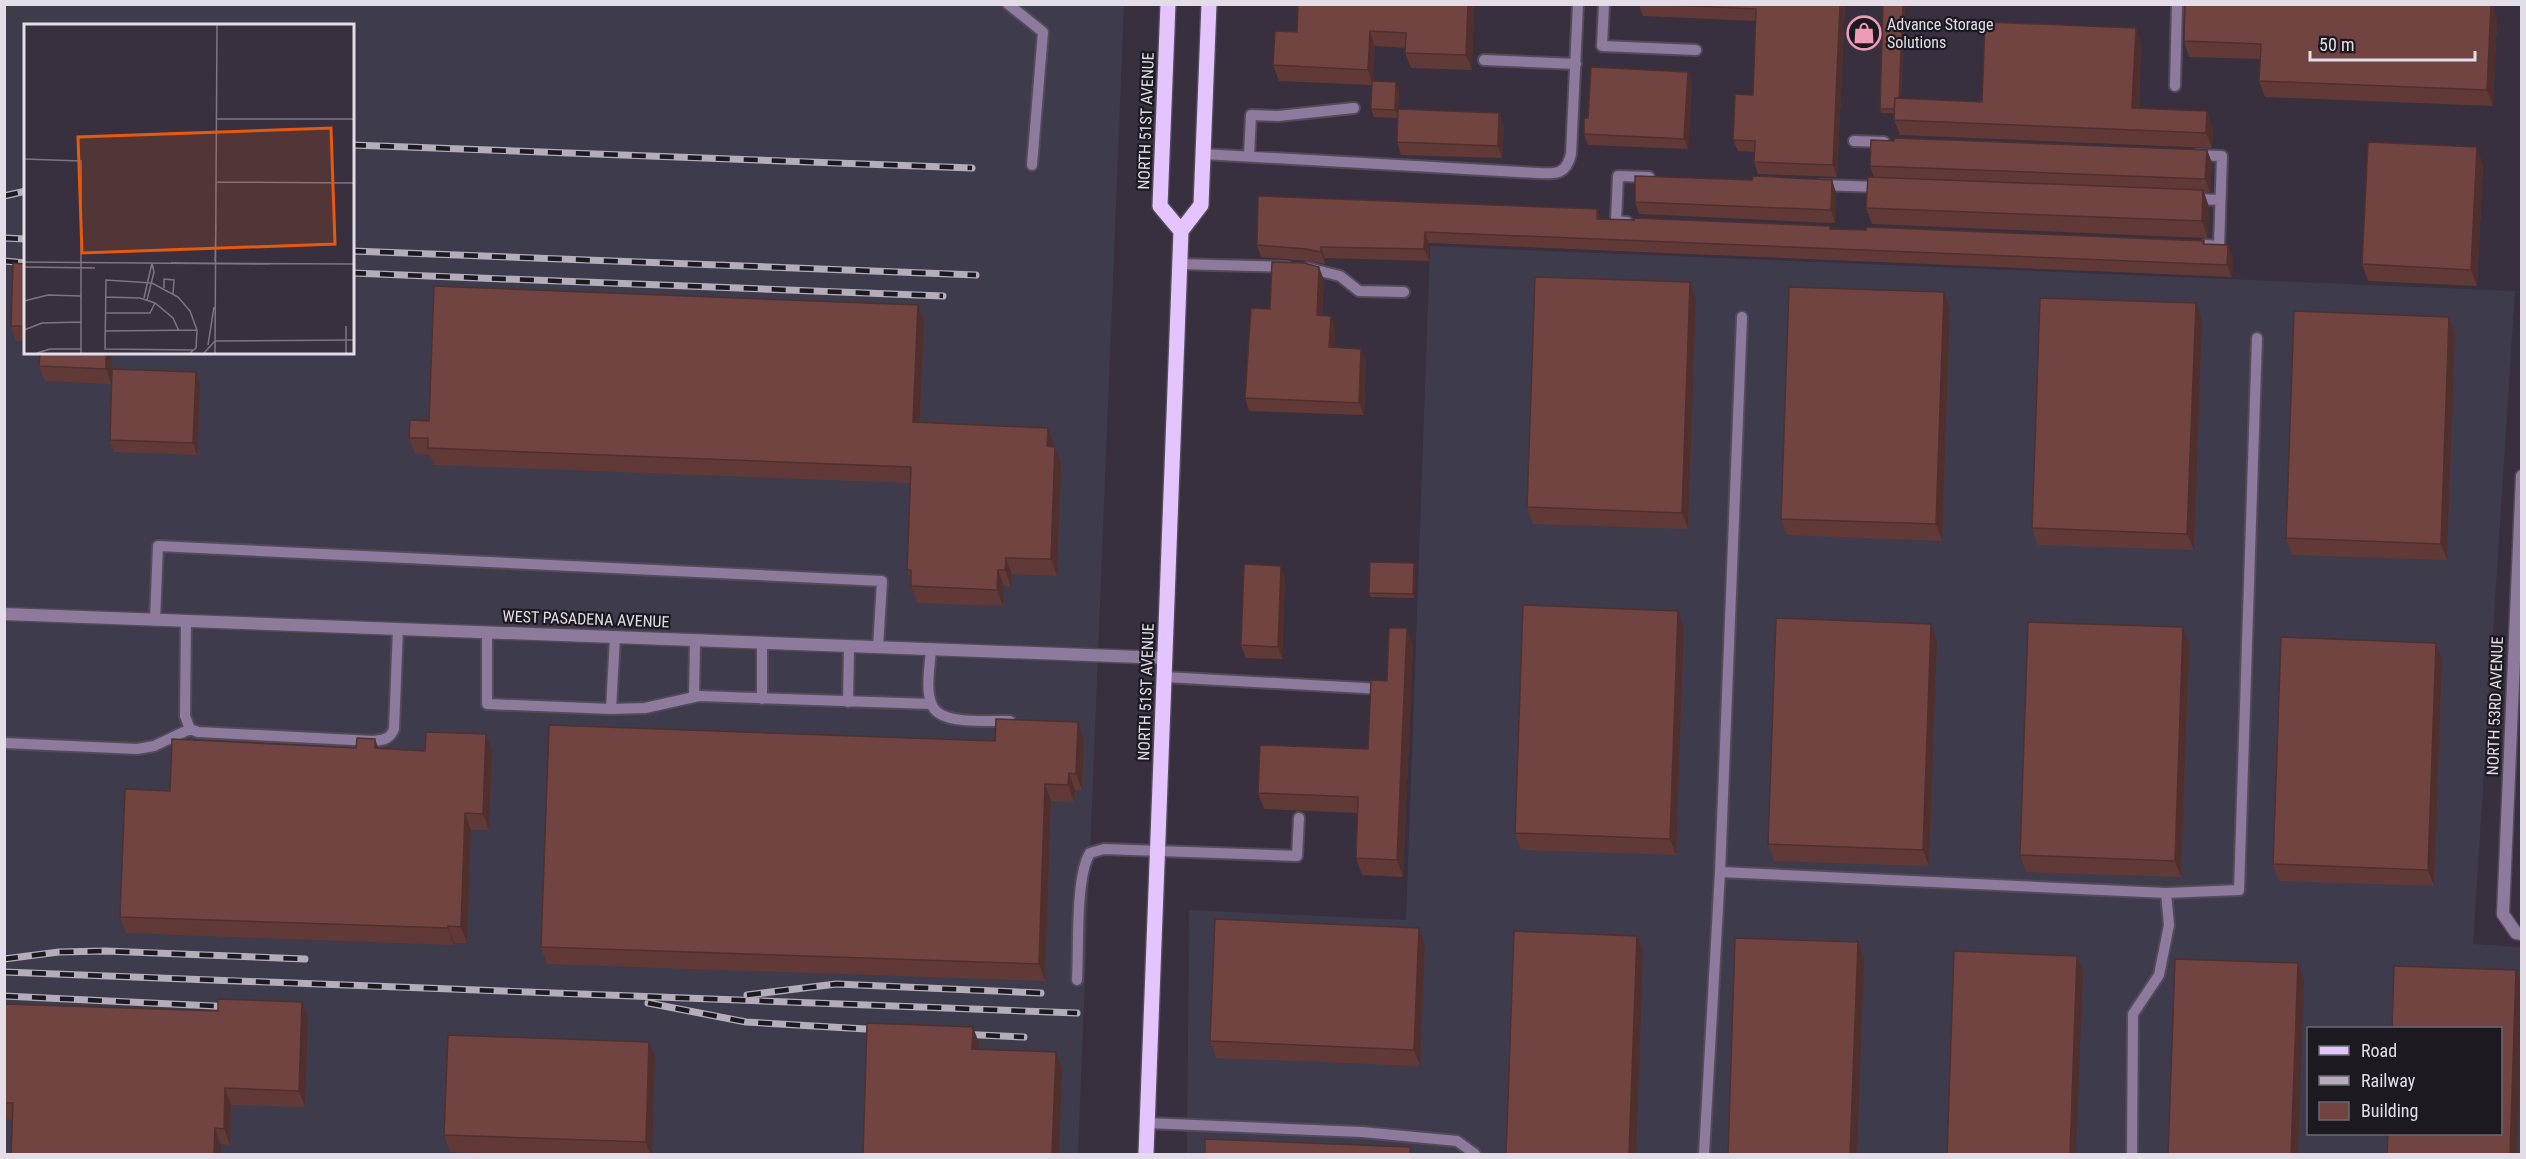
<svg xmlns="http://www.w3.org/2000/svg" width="2526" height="1159" font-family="'Roboto Condensed',sans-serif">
	<rect width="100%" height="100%" fill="#382f3f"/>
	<path fill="#3e3b4d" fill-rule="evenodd" d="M5 5H1124L1078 1154H5ZM26 26H352V352H26Z
		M1430 246 2515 291 2473 944 2521 947V1154H1187L1189 910 1406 920ZM2308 1028H2500V1134H2308Z"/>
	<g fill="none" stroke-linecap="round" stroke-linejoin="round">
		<g stroke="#534b5a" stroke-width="14">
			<path id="service" d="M1008 4 1043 32 1032 165
				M1604 4 1602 46 1696 50
				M1484 60 1576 64
				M2175 86 2177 4
				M1854 141 1884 142
				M1203 154 1537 173C1556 174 1566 175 1571 154L1578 4
				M2196 155 2222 156 2219 246 2206 245
				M1249 156 1251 115 1278 116 1354 108
				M1820 185 1879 187
				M2195 199 2220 200
				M1627 222 1616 221 1618 176 1649 177
				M1179 264 1287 267
				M1308 268 1340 276 1359 291 1404 292
				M1742 317 1720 872 2166 893
				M155 619 158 546 882 581 878 647
				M186 621 185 716 190 729 198 732 373 741C384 740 390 739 394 729L398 628
				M487 632V704L611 709 615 637
				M931 649C930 666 925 689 932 705 940 726 990 720 1010 721
				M1165 677 1382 689
				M694 697 695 640
				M762 699V643
				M848 702 849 646
				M611 709 645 708 699 696 931 704
				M4 743 137 749 154 746 190 729
				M1077 980C1079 949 1075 877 1090 853L1104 849 1297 856 1299 818
				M1147 1123 1362 1132 1457 1141 1475 1154
				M1704 1154 1720 872
				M2132 1154 2133 1014 2159 975 2169 925 2166 893 2239 890 2257 338"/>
		</g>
		<g stroke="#534b5a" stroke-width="15">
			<path id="minor" d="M2522 476 2503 914 2516 933 2522 934
				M4 614 1166 658"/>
		</g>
		<g stroke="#534b5a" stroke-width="18">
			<path id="primary" d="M1168 4 1160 206 1181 231
				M1146 1154 1181 231 1201 205 1209 4"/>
		</g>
		<use href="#service" stroke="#8d7a9d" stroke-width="10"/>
		<use href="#minor" stroke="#8d7a9d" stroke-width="12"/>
		<use href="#primary" stroke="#e3c4fd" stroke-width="15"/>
		<g stroke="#b5aeba" stroke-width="7">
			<path id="rail" d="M352 145 972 168
				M4 196 26 191
				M4 238 26 239
				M352 251 976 275
				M4 261 26 263
				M352 273 943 296
				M4 959 59 952 105 951 305 959
				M4 972 1077 1013
				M747 995 836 984 1041 993
				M4 996 235 1007
				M648 1003 746 1022 883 1030
				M958 1034 1024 1037"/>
		</g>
		<use href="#rail" stroke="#1d1921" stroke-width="4.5" stroke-dasharray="14" stroke-linecap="butt"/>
	</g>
	<path fill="#613a38" d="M1474 4 1472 70 1411 68 1405 53 1406 48 1375 46 1373 81 1396 82 1399 91 1398 109 1504 126 1502 158 1401 155 1397 142 1398 118 1374 117 1371 109 1372 85 1279 81 1273 65 1297 32Z
		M1639 4H1845L1837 177 1758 174 1754 162V152L1738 151 1733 140 1753 95 1756 21 1643 16Z
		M1905 4 1901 98 1982 102 2136 28 2141 44 2139 108 2213 127 2212 148 1900 135 1894 120V113H1881L1880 109Z
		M2497 18 2493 106 2265 97 2259 81 2260 59 2189 57 2184 41Z
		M1688 72 1692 82 1688 149 1588 145 1584 134Z
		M2207 150 2212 163 2210 192H2204L2209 207 2208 238 1872 224 1866 208 1874 177 1870 166Z
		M2483 164 2477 286 2368 281 2362 264Z
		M1836 192 1835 223 1639 214 1635 202Z
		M1601 219 1830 226 1831 229 2204 241 2205 244 2233 257 2232 277 1429 243V261L1325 258V264L1310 261 1261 257 1257 245Z
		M26 264V341H16L11 326Z
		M1324 280 1322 315 1331 316 1335 329 1334 348 1366 361 1364 415 1249 411 1245 398 1270 309Z
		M1944 292 1950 309 1942 541 1787 535 1781 519Z
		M1696 299 1688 529 1533 524 1527 507Z
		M918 305 924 322 920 422 1048 428 1054 444V447H1055L1061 463 1057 576 1012 574 1011 587 1004 586 1003 606 917 603 911 586V579L907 570 911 483 434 465 430 455 415 454 409 438 429 421Z
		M2449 317 2455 333 2447 560 2292 555 2286 538Z
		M2202 320 2194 550 2038 545 2032 528Z
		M112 352 111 384 45 381 39 366Z
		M200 385 197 455 114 452 110 440Z
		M1415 567 1414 598 1371 597 1369 593Z
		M1285 578 1282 659 1246 658 1241 645Z
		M1678 611 1684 627 1676 855 1521 850 1515 833Z
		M1937 640 1929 866 1774 861 1768 844Z
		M2189 644 2181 877 2026 872 2020 855Z
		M1413 645 1403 877 1362 875 1356 858 1358 813 1264 809 1258 793 1368 749Z
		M2442 659 2434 886 2279 881 2273 864Z
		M1078 722 1084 739 1082 790H1075L1074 802 1051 801 1045 981 547 964 541 947 995 741Z
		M379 748 425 751H492L489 830H471L467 943H454V945L126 933 120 917 170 791Z
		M1425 944 1420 1066 1216 1058 1210 1041Z
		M4 1002 5 1004 218 1011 302 1002 308 1018 305 1107 231 1105 230 1145 4 1119Z
		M655 1058 652 1155H529L450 1152 444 1135Z"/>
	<path fill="#4f302e" d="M1468 4H1474L1472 70 1466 55Z
		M1840 4H1845L1837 177 1833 165Z
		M1903 4H1905L1900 114 1899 109Z
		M2491 4H2492L2497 18 2493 106 2487 90Z
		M2136 28 2141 44 2138 124 2132 108Z
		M1370 31 1375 46 1373 85 1368 70Z
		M1688 72 1692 82 1688 149 1684 139Z
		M1396 82 1399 91 1398 118 1395 110Z
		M2207 111 2213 127 2212 148 2206 133Z
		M1499 113 1504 126 1502 158 1498 146Z
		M2477 147 2483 164 2477 286 2471 270Z
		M2207 150 2212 163 2210 192 2205 179Z
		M1832 180 1836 192 1835 223 1831 210Z
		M2203 190 2209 207 2208 238 2202 221Z
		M1597 209 1602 221 1597 219Z
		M1425 232 1429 243V261L1424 249Z
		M2228 245 2233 257 2232 277 2227 265Z
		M1321 247 1325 258V264L1321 252Z
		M1319 267 1324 280 1321 328 1317 315Z
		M1690 282 1696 299 1688 529 1682 513Z
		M1944 292 1950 309 1942 541 1936 524Z
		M2196 303 2202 320 2194 550 2187 534Z
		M918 305 924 322 919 438 913 422Z
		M1331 316 1335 329 1334 360 1329 347Z
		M2449 317 2455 333 2447 560 2441 544Z
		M1361 349 1366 361 1364 415 1359 403Z
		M106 352H112L111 384 106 369Z
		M196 372 200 385 197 455 193 443Z
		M1048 428 1054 444 1053 463 1047 446Z
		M1055 447 1061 463 1057 576 1051 559Z
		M1006 558 1012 574 1011 587 1005 570Z
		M1414 563 1415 567 1414 598 1413 594Z
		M1281 566 1285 578 1282 659 1278 647Z
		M998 570 1004 586 1003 606 997 590Z
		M1678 611 1684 627 1676 855 1670 839Z
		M1931 624 1937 640 1929 866 1923 850Z
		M2183 627 2189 644 2181 877 2175 861Z
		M1407 628 1413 645 1403 877 1397 860Z
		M2436 643 2442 659 2434 886 2428 870Z
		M1078 722 1084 739 1082 790 1076 774Z
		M486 734 492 751 489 830 483 814Z
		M375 739 381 755 375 748Z
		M1069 773 1075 790 1074 802 1068 785Z
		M1045 784 1051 801 1045 981 1039 964Z
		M465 813 471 830 467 943 461 927Z
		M448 926 454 943V945L448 928Z
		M1419 928 1425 944 1420 1066 1414 1050Z
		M1637 936 1643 952 1636 1155H1629Z
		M1858 942 1864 959 1857 1155H1850Z
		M2077 956 2083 972 2076 1155H2070Z
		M2298 963 2304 980 2298 1155H2291Z
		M2516 970 2522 984V1012L2517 1155H2510Z
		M302 1002 308 1018 305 1107 299 1091Z
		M973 1027 979 1043 978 1066 972 1049Z
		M649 1042 655 1058 652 1155H650L646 1142Z
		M1056 1052 1062 1069 1059 1155H1052Z
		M225 1088 231 1105 230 1145 224 1129Z
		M215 1128 221 1145V1155H214Z"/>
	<path fill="#714441" stroke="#4f302e" stroke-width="1.5" d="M1298 4H1468L1466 55 1405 53 1406 33 1370 31 1368 70 1273 65 1275 31 1297 32Z
		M1650 4H1840L1833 165 1754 162 1755 141 1733 140 1735 94 1753 95 1756 9Z
		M1883 4H1903L1899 98H1895L1894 109H1880Z
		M2185 4H2491L2487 90 2259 81 2261 44 2184 41Z
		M1985 22 2136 28 2132 108 2207 111 2206 133 1894 120 1895 98 1982 102Z
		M1591 67 1688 72 1684 139 1584 134V118H1588Z
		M1372 81 1396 82 1395 110 1371 109Z
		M1398 109 1499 113 1498 146 1397 142Z
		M1895 138 2207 150 2205 179 1870 166 1871 140 1894 141Z
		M2368 142 2477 147 2471 270 2362 264Z
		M1635 176 1752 180 1753 176 1832 180 1831 210 1635 202Z
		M1868 177 2203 190 2202 221 1866 208Z
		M1258 196 1597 209V219L1634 220V218L1830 226V229L1866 230 1867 227 2204 241 2203 244 2228 245 2227 265 1425 232 1424 249 1321 247V252L1306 249 1257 245Z
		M1272 262 1304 263 1319 267 1317 315 1331 316 1329 347 1361 349 1359 403 1245 398 1251 308 1270 309Z
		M13 263 26 264V326H11Z
		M1535 277 1690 282 1682 513 1527 507Z
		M434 286 918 305 913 422 1048 428 1047 446 1055 447 1051 559 1006 558 1005 570H998L997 590 911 586V570H907L911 467 428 448V438H409L410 420 429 421Z
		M1789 287 1944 292 1936 524 1781 519Z
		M2040 298 2196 303 2187 534 2032 528Z
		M2294 311 2449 317 2441 544 2286 538Z
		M40 352H106V369L39 366Z
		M112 369 196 372 193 443 110 440Z
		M1370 562 1414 563 1413 594 1369 593Z
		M1244 564 1281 566 1278 647 1241 645Z
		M1523 605 1678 611 1670 839 1515 833Z
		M1776 618 1931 624 1923 850 1768 844Z
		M2028 622 2183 627 2175 861 2020 855Z
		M1389 628H1407L1397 860 1356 858 1358 797 1258 793 1260 745 1368 749 1371 680 1387 681Z
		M2281 637 2436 643 2428 870 2273 864Z
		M996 719 1078 722 1076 774 1069 773 1068 785 1045 784 1039 964 541 947 549 725 995 741Z
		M426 732 486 734 483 814 465 813 461 927 448 926V928L120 917 125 789 170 791 172 739 356 748 357 738 375 739V748L425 751Z
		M1215 919 1419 928 1414 1050 1210 1041Z
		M1514 931 1637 936 1629 1155H1506Z
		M1735 938 1858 942 1850 1155H1728Z
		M1954 951 2077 956 2070 1155H1947Z
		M2175 959 2298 963 2291 1155H2168Z
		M2394 966 2516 970 2510 1155H2387L2388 1134H2500V1029H2392Z
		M218 999 302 1002 299 1091 225 1088 224 1129 215 1128 214 1155H11L13 1103H4V1004L218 1011Z
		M867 1023 973 1027 972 1049 1056 1052 1052 1155H863Z
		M448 1035 649 1042 646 1142 444 1135Z
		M1205 1139 1410 1147V1155H1205Z"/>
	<defs>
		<g id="shop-ring" transform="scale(1.725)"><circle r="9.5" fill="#1d1921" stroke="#ef9ab7" stroke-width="1.5"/><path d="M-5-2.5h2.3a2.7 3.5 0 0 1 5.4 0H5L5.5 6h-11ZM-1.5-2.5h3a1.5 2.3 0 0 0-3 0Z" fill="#ef9ab7"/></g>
	</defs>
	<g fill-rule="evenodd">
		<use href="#shop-ring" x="1864" y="33"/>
	</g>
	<g text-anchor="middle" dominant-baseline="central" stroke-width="4.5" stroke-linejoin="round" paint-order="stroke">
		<g font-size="16" fill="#e3dde8" stroke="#1d1921" text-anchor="start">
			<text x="1887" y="24">Advance Storage<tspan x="1887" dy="18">Solutions</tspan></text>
		</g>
		<g font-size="16" fill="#e3dde8" stroke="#1d1921">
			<text transform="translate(1146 121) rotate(-88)">NORTH 51ST AVENUE</text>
			<text transform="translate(586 619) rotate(2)">WEST PASADENA AVENUE</text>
			<text transform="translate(1146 692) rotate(-88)">NORTH 51ST AVENUE</text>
			<text transform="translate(2495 706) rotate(-88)">NORTH 53RD AVENUE</text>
		</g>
	</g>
	<g transform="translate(24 24)">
		<rect width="330" height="330" fill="#382f3f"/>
		<path fill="none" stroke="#7c7583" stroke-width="1.5" d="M192 95H330M0 135 57 137V329M192 158 330 159M191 237 192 201M0 238 245 240M147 239 330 240M0 243 71 244M140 264V255L150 256 149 270M82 273 116 274 131 279 149 294 155 307M120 274 128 239M123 276 130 248 128 239M0 277 24 271 57 272M82 289H126L131 279M322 302V329M0 306 18 299 57 298M82 307 173 306M184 321 190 283M13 329 26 325H57M166 329 172 324 173 306 166 287 154 273 128 259 82 256 81 325 169 326M180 329 191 317 330 316M191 329 193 1"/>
		<path fill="#e8590c" fill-opacity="0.15" stroke="#e8590c" stroke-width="3" d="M307 104 311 220 58 229 54 113Z"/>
		<rect width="330" height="330" fill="none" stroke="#e3dde8" stroke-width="3"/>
	</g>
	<rect width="2526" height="1159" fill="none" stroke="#e3dde8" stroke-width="12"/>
	<rect x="2307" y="1027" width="195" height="108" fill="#1d1921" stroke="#6c6771" stroke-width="1.5"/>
	<rect x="2319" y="1046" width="30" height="9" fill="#e3c4fd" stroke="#6c6771" stroke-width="1.5"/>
	<text x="2361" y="1057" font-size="18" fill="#e3dde8">Road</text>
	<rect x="2319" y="1076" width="30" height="9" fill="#b5aeba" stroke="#6c6771" stroke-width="1.5"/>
	<text x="2361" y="1087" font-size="18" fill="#e3dde8">Railway</text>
	<rect x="2319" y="1102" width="30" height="18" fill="#714441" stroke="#6c6771" stroke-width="1.5"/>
	<text x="2361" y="1117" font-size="18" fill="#e3dde8">Building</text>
	<path d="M2310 51v9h165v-9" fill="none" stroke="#e3dde8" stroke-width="3"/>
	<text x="2319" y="51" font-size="18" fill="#e3dde8" stroke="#1d1921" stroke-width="4.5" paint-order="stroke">50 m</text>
</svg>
